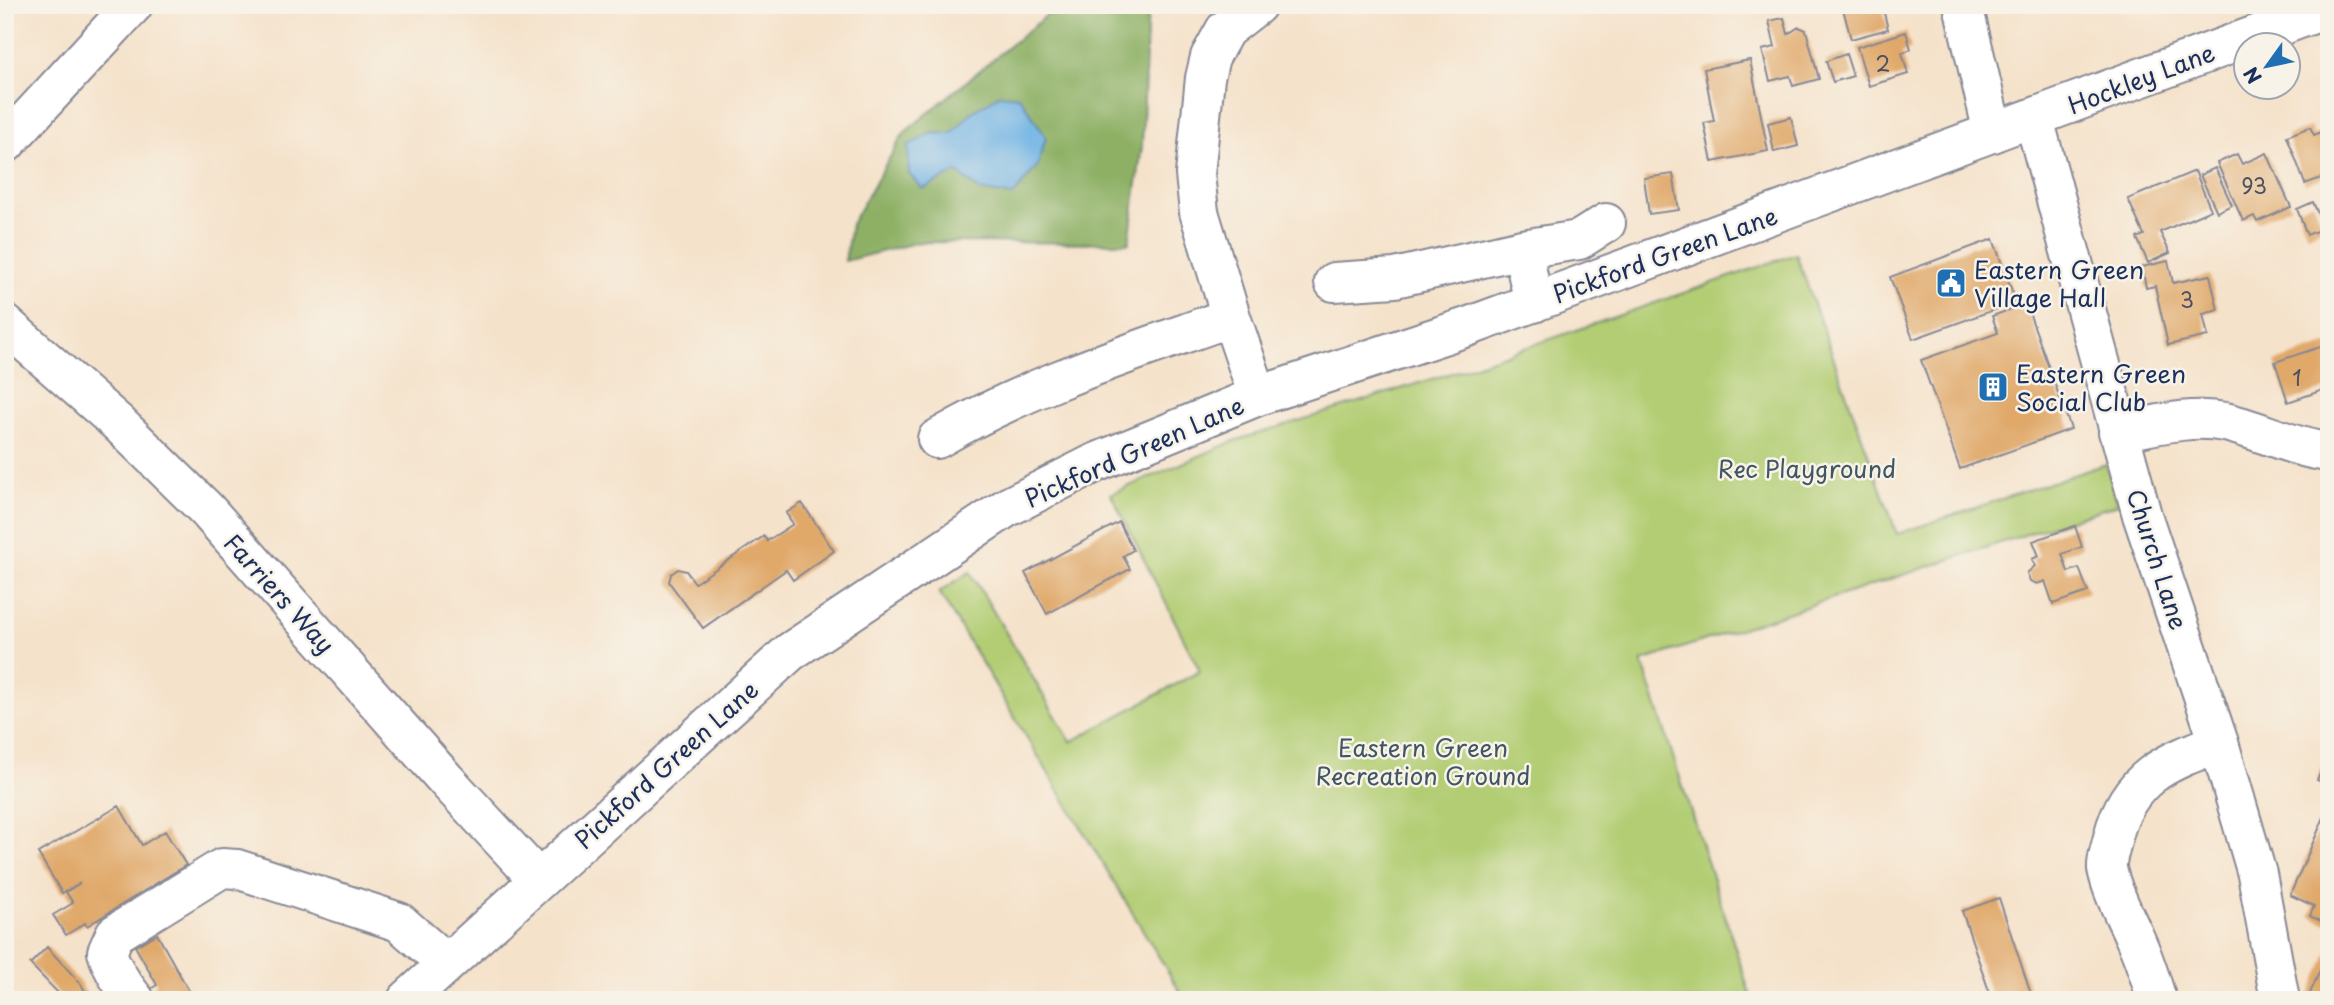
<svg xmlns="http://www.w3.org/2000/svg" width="2334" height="1005" font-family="'Playpen Sans',sans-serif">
	<rect width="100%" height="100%" fill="#f7f3e8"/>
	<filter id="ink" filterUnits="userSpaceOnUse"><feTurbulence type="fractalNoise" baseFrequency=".0143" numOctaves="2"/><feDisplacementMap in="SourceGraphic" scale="14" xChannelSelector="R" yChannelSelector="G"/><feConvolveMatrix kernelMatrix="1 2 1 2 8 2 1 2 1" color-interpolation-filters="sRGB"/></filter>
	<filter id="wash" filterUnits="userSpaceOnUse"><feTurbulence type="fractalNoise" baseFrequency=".00686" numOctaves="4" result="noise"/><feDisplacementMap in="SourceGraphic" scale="28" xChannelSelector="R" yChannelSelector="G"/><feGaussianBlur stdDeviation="1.57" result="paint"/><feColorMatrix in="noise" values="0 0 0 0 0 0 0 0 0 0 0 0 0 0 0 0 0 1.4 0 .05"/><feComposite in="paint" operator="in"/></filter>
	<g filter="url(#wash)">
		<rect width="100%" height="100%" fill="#f5e2ca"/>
		<path fill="#b2cd73" stroke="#667e68" stroke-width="2" d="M1796 254 1897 534 2106 464 2118 504 1642 661 1752 1000H1185L939 592 970 572 1071 742 1200 671 1111 494 1234 441 1458 371Z"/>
		<path fill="#8db065" stroke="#547062" stroke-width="2" d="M1059 5H1148L1142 146 1129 243 919 242 845 261 851 224 904 133Z"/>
		<path fill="#70b3e5" stroke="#4671a2" stroke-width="2" d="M1000 94 1019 96 1046 137 1038 165 1013 196 979 190 957 172 923 189 909 174 908 145 933 133 951 134 971 113Z"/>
		<g id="blocks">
			<path fill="#e0a96b" d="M1842 5H1882L1888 29 1851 39Z
				M1784 18 1788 34 1799 27 1806 30 1819 79 1793 86 1790 76 1770 81 1762 50 1775 47 1769 21Z
				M1906 32 1911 49 1902 53 1908 74 1869 86 1857 47Z
				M1846 54 1853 76 1833 82 1826 61Z
				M1750 60 1768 151 1712 162 1704 123 1714 121 1704 69Z
				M1791 117 1798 146 1774 152 1768 123Z
				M2310 127 2314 135 2329 129V175L2305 184 2287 136Z
				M2267 153 2291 207 2257 222 2254 216 2243 221 2217 163 2237 154 2242 164Z
				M2215 168 2232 205 2217 212 2200 175Z
				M2195 171 2211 210 2160 232 2170 253 2148 263 2137 238 2144 235 2128 199Z
				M1673 174 1679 210 1649 214 1644 178Z
				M2313 202 2324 228 2307 235 2297 209Z
				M1993 239 2016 302 1913 339 1890 277Z
				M2168 261 2173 283 2210 275 2218 310 2203 314 2208 336 2168 345 2155 286 2146 288 2142 267Z
				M2026 304 2071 429 1960 469 1921 360 1998 333 1992 316Z
				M2329 344V388L2288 402 2275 362Z
				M802 503 834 551 793 580 786 570 703 628 669 582 671 574 678 569 686 571 695 583 764 536 767 541 793 524 786 513Z
				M1119 522 1133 550 1123 556 1130 569 1047 614 1025 573Z
				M2075 526 2082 547 2062 554 2068 572 2079 568 2088 592 2053 604 2045 581 2037 584 2030 581 2027 573 2035 566 2032 559 2039 556 2033 541Z
				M2329 753V785L2317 780Z
				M119 806 142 845 165 831 186 865 87 926 85 923 66 935 53 915 73 903 66 892 80 883 62 893 38 853Z
				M2329 806V925L2310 916 2314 906 2290 895Z
				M1999 898 2033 1000H1992L1962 911Z
				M157 934 194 1000H148L144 993 157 985 135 946Z
				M47 947 81 984 90 1000H65L30 964Z
				M2329 950V1000H2307Z"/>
		</g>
	</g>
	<g filter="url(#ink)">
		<use href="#blocks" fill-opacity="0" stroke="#888894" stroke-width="2"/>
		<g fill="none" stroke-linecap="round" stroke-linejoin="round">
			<g stroke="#888894" stroke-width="42">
				<path id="minor" d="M1257 5 1225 30 1210 57 1205 78 1195 174 1199 212 1231 317 1258 396
					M1963 5 1993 133
					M2034 119 2142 515 2219 743 2257 874 2280 1000
					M5 144 133 5
					M1522 249 1579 240 1606 223
					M1334 282 1395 278 1522 249 1534 303
					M5 324 118 423 206 509 446 780 538 879
					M2118 432C2153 426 2190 415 2225 422 2260 430 2293 448 2329 452
					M937 439C1029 385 1131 353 1231 317
					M135 1000C123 985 112 970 107 952L115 934 222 868 237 869 399 922 446 963
					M407 1000 790 652 1006 508 1095 463 1258 396 1467 327 2329 8
					M2157 1000C2150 977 2143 955 2133 934 2123 912 2112 892 2107 869 2106 859 2111 847 2113 837 2128 777 2166 762 2219 743"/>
			</g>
			<use href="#minor" stroke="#fff" stroke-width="38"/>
		</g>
	</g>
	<defs>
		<g id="civic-square" transform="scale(1.575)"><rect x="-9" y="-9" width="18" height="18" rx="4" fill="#1f6fb2" stroke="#f7f3e8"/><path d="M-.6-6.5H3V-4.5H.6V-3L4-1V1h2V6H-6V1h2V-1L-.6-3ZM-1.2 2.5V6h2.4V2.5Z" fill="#fff"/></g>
		<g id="building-square" transform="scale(1.575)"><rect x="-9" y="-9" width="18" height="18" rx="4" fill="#1f6fb2" stroke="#f7f3e8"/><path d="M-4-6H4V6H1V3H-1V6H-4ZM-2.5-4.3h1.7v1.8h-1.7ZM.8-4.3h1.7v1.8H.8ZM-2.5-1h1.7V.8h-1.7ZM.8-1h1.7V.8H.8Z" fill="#fff"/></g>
	</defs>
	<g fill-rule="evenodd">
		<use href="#civic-square" x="1951" y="283"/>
		<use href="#building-square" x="1993" y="387"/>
	</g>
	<g text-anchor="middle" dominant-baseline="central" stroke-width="5" stroke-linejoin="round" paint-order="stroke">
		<g font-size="21" fill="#4c4e61">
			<text x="1883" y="63">2</text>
			<text x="2254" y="185">93</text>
			<text x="2187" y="299">3</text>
			<text x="2297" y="377">1</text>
		</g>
		<g font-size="24" fill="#1b2f5e" stroke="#f7f3e8">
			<text transform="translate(2141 78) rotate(-21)">Hockley Lane</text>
			<text transform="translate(1665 254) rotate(-20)">Pickford Green Lane</text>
			<text transform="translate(1134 451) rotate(-24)">Pickford Green Lane</text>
			<text transform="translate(2158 559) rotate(72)">Church Lane</text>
			<text transform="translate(280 593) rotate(48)">Farriers Way</text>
			<text transform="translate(666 764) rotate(-42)">Pickford Green Lane</text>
		</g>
		<g font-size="24" fill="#1b2f5e" stroke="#f7f3e8" text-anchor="start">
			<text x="1974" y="269">Eastern Green<tspan x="1974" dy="28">Village Hall</tspan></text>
			<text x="2016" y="373">Eastern Green<tspan x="2016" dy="28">Social Club</tspan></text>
		</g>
		<g font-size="24" fill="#415663" stroke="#f7f3e8">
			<text x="1807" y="468">Rec Playground</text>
			<text x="1423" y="747">Eastern Green<tspan x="1423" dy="28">Recreation Ground</tspan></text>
		</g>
	</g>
	<rect width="2334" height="1005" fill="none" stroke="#f7f3e8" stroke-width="28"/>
	<g transform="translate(2267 66) rotate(237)"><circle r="33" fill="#f7f3e8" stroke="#9fa5b1" stroke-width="2"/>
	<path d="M0-5L12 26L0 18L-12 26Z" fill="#1f6fb2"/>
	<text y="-10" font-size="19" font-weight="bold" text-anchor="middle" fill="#1b2f5e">N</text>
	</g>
</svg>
